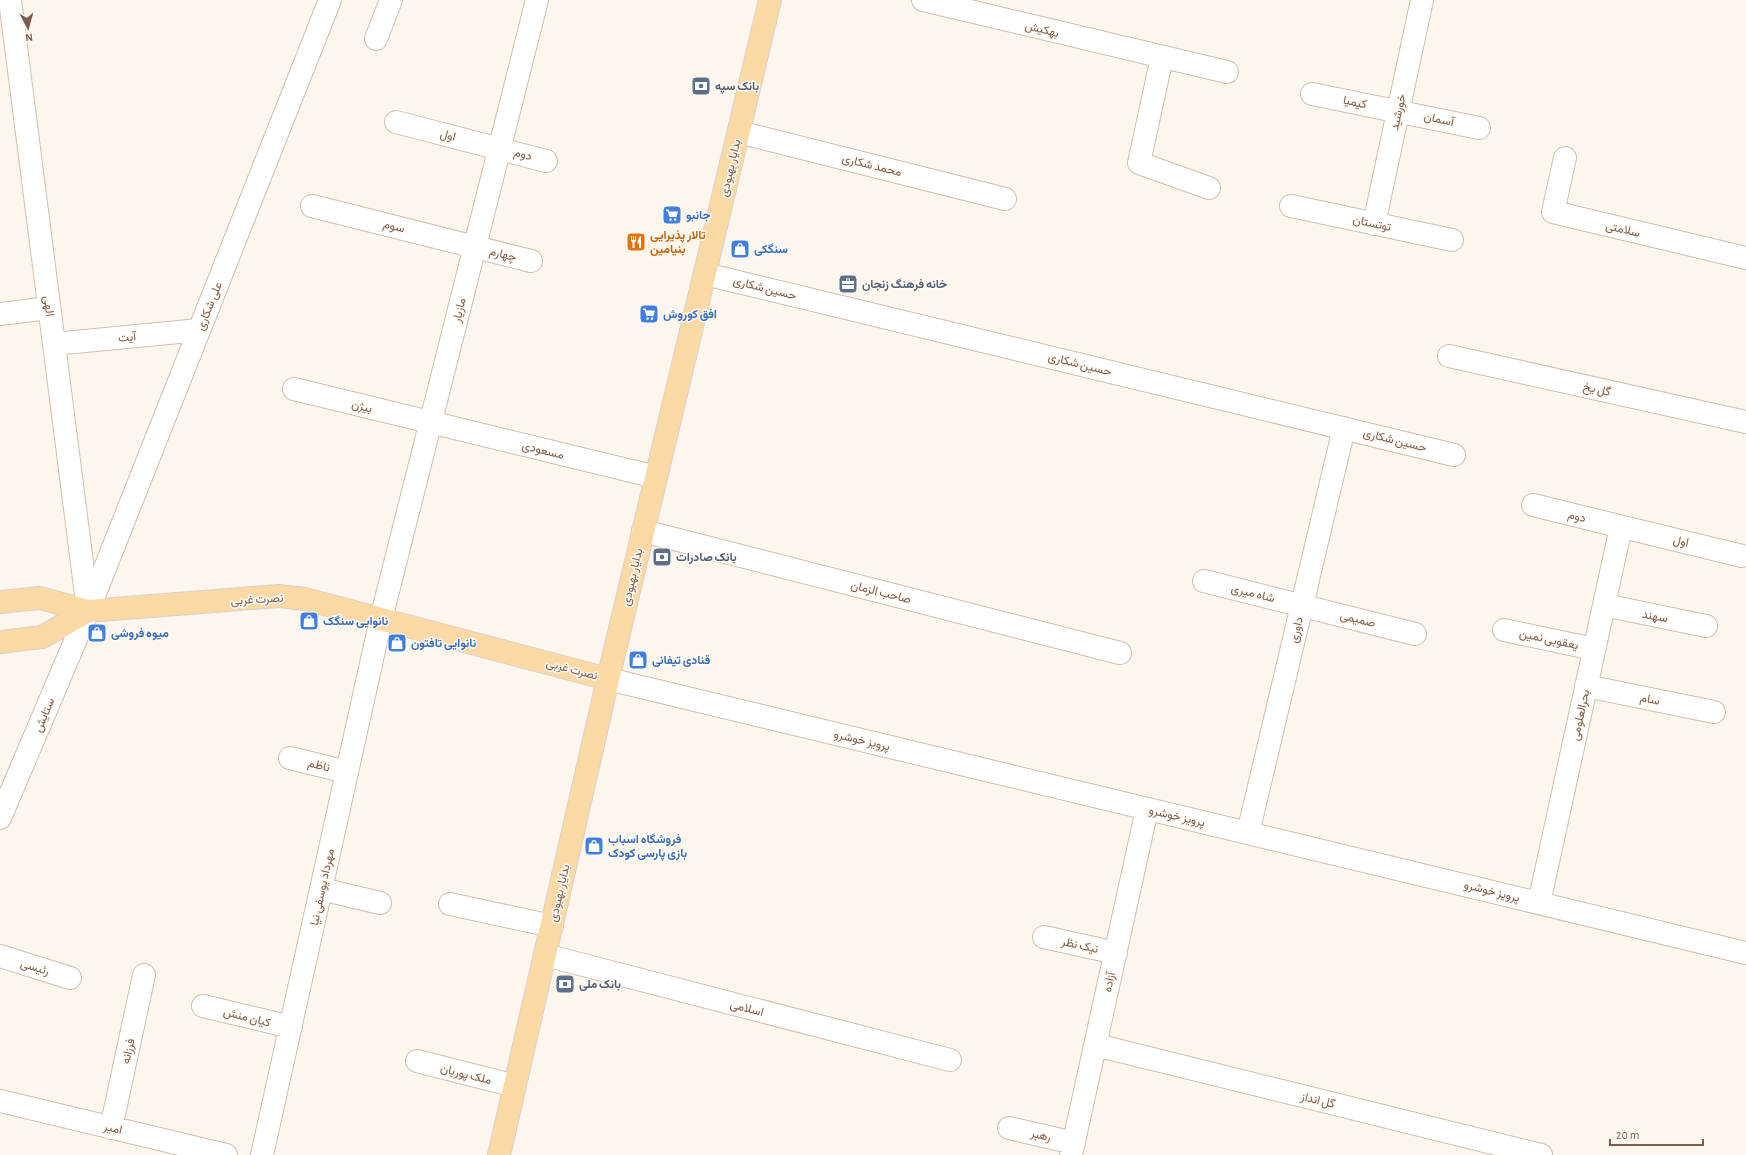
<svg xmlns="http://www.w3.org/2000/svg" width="1746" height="1155" font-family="'Alegreya Sans',Vazirmatn,sans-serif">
	<rect width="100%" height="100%" fill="#fdf6ec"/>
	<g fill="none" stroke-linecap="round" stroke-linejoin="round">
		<g stroke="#d1beb0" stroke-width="24">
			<path id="minor" d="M10 0 88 610
				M923 0 1227 72
				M376 39 391 0
				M1162 57 1139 163 1209 188
				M1312 94 1479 128
				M396 122 546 161
				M739 132 1005 199
				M1565 158 1553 212 1746 258
				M312 206 531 261
				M1291 206 1452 240
				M1374 224 1422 0
				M705 274 1454 455
				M0 314 49 308
				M54 344 199 330
				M1449 356 1746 422
				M294 389 656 477
				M1533 505 1742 556
				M643 531 1120 653
				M1204 581 1415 634
				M1604 605 1706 626
				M1504 630 1594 649
				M608 679 1746 953
				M1586 686 1714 712
				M290 758 347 772
				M0 818 88 611 330 0
				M1248 833 1344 428
				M321 889 380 903
				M1539 903 1621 527
				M450 904 552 926
				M1044 937 1116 953
				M545 955 950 1060
				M0 956 70 978
				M203 1006 291 1027
				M1096 1045 1541 1155
				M417 1061 515 1086
				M0 1101 226 1155
				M111 1128 144 975
				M1009 1128 1074 1143
				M262 1155 381 619 537 0
				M1071 1155 1147 809"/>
		</g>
		<g stroke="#dad1cd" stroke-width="24">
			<path id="major" d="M0 602 40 598 88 611 279 596 305 599 608 679
				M0 642 42 637 88 611
				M499 1155 608 679 770 0"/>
		</g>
		<use href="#minor" stroke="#fff" stroke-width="22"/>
		<use href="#major" stroke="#fbd9a5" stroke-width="22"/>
	</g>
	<defs>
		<g id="bank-square" transform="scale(1)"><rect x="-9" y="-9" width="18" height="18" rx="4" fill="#5c6f8a" stroke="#fffaf3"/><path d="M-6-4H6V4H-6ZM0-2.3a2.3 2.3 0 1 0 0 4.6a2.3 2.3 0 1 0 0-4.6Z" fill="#fff"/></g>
		<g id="supermarket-square" transform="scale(1)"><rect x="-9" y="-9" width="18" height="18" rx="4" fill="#3f7fe0" stroke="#fffaf3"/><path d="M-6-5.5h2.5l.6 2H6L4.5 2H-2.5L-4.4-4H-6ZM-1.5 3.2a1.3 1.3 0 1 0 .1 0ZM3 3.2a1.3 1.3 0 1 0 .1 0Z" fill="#fff"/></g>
		<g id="restaurant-square" transform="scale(1)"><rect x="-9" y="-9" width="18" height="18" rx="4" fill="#e8710a" stroke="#fffaf3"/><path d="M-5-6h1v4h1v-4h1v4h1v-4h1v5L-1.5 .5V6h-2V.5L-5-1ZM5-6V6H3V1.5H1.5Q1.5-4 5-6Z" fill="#fff"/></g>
		<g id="shop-square" transform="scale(1)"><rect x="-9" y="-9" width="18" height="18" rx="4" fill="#3f7fe0" stroke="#fffaf3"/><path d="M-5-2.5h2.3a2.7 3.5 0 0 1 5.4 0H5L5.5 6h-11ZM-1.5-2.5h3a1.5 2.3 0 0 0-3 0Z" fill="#fff"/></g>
		<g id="office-square" transform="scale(1)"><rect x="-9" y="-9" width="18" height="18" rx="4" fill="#5c6f8a" stroke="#fffaf3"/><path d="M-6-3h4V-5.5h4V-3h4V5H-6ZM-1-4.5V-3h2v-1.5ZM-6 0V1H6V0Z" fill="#fff"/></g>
	</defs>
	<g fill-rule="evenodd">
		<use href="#bank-square" x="701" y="86"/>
		<use href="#supermarket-square" x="672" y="215"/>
		<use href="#restaurant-square" x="636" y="242"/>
		<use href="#shop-square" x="740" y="249"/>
		<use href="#office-square" x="848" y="284"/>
		<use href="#supermarket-square" x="649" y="314"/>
		<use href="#bank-square" x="662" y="557"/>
		<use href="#shop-square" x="309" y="621"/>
		<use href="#shop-square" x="97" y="633"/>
		<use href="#shop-square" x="397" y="643"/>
		<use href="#shop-square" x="638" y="660"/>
		<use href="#shop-square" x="594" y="846"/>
		<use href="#bank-square" x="565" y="984"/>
	</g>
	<g text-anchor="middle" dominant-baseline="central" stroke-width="3" stroke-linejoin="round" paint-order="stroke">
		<g font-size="12" fill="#7a5c4d" stroke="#fffaf3">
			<text transform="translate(1042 29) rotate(14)">بهکیش</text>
			<text transform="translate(1355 102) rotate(12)">کیمیا</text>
			<text transform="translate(1398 112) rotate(-78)">خورشید</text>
			<text transform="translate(1439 119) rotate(12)">آسمان</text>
			<text transform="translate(448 135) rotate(14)">اول</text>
			<text transform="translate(523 154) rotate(15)">دوم</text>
			<text transform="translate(872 165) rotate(14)">محمد شکاری</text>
			<text transform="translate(730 168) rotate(-77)">بدایار بهبودی</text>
			<text transform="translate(1372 223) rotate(12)">توتستان</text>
			<text transform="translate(394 226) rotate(14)">سوم</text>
			<text transform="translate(1623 229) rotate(13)">سلامتی</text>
			<text transform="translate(503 254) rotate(14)">چهارم</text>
			<text transform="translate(765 288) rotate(14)">حسین شکاری</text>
			<text transform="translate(49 306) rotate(83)">الهی</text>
			<text transform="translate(209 306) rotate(-68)">علی شکاری</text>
			<text transform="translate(459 310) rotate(-76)">مازیار</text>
			<text transform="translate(127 337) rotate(-5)">آیت</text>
			<text transform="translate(1080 364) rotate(14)">حسین شکاری</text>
			<text transform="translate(1597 389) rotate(13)">گل یخ</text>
			<text transform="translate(362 406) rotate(14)">بیژن</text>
			<text transform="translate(1395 440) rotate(14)">حسین شکاری</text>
			<text transform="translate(543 450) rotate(14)">مسعودی</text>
			<text transform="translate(1577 516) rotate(14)">دوم</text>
			<text transform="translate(1681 541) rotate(13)">اول</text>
			<text transform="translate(632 577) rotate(-77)">بدایار بهبودی</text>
			<text transform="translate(881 592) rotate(14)">صاحب الزمان</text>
			<text transform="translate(1253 593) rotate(14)">شاه میری</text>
			<text transform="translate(257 599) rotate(-3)">نصرت غربی</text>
			<text transform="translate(1655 616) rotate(11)">سهند</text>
			<text transform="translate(1358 619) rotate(14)">صمیمی</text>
			<text transform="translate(1296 630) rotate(-77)">داوری</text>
			<text transform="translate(1549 639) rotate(12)">یعقوبی نمین</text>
			<text transform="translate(572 669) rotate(15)">نصرت غربی</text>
			<text transform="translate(1650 699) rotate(11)">سام</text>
			<text transform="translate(44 715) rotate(-67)">ستایش</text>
			<text transform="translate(1580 715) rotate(-78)">بحرالعلومی</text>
			<text transform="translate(862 740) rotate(13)">پرویز خوشرو</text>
			<text transform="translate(319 765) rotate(14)">ناظم</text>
			<text transform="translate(1177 816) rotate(13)">پرویز خوشرو</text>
			<text transform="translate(322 887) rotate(-78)">مهرداد یوسفی نیا</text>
			<text transform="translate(1492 891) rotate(14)">پرویز خوشرو</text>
			<text transform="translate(559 893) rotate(-77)">بدایار بهبودی</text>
			<text transform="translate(1080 945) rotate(13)">نیک نظر</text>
			<text transform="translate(35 967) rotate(17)">رئیسی</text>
			<text transform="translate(1109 982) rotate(-78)">آزاده</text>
			<text transform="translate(747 1008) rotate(15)">اسلامی</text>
			<text transform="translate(247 1017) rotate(14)">کیان منش</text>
			<text transform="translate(128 1051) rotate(-78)">فرزانه</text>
			<text transform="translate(466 1074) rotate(14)">ملک پوریان</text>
			<text transform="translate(1318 1100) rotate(14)">گل انداز</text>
			<text transform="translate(113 1128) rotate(13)">امیر</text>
			<text transform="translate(1041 1135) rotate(13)">رهبر</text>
		</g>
		<g font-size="12" font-weight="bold" fill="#4e5e75" stroke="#fffaf3" text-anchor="start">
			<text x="715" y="86">بانک سپه</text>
			<text x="862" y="284">خانه فرهنگ زنجان</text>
			<text x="676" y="557">بانک صادرات</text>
			<text x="579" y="984">بانک ملی</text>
		</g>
		<g font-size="12" font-weight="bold" fill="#366cbe" stroke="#fffaf3" text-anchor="start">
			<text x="686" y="215">جانبو</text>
			<text x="754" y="249">سنگکی</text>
			<text x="663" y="314">افق کوروش</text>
			<text x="323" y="621">نانوایی سنگک</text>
			<text x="111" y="633">میوه فروشی</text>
			<text x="411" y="643">نانوایی تافتون</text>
			<text x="652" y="660">قنادی تیفانی</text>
			<text x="608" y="839">فروشگاه اسباب<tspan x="608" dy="14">بازی پارسی کودک</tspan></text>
		</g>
		<g font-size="12" font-weight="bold" fill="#c56008" stroke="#fffaf3" text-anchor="start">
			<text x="650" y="235">تالار پذیرایی<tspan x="650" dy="14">بنیامین</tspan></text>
		</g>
	</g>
	<g transform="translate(28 28) rotate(174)" stroke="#fffaf3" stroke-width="3" paint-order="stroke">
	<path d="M0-3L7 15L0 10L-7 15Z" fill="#7a5c4d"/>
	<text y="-6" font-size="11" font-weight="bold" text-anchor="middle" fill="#7a5c4d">N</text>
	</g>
	<path d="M1610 1139v6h93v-6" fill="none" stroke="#7a5c4d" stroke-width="2"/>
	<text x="1616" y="1139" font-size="12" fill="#7a5c4d" stroke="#fffaf3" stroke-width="3" paint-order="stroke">20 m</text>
</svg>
